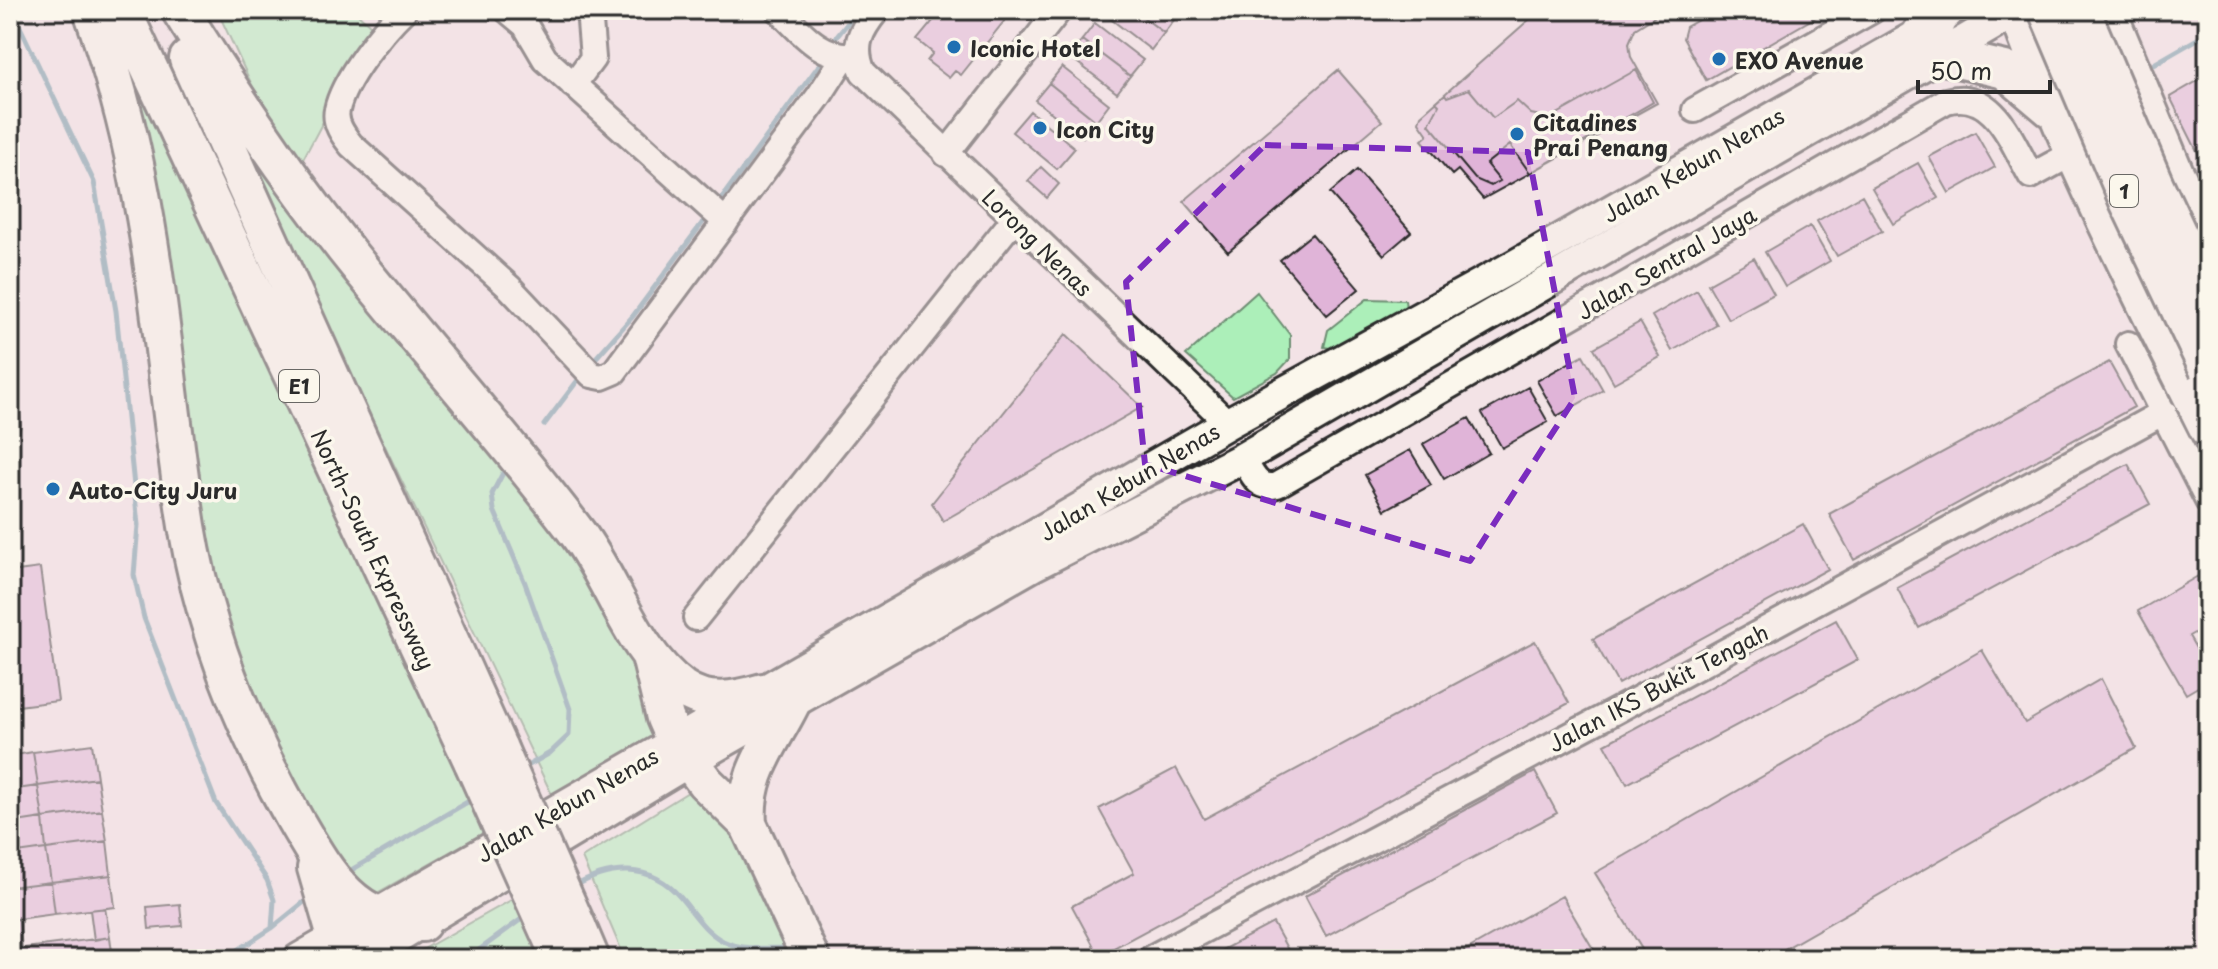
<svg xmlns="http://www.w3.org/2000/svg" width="2218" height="969" font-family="'Playpen Sans',sans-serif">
	<rect width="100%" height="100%" fill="#f3e3e6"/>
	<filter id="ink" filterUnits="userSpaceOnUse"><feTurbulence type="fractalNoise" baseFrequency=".0125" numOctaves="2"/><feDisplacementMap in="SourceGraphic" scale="16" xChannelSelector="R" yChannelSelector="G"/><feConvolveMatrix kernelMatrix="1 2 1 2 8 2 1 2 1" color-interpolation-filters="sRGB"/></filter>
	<g filter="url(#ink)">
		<path fill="#acefb9" stroke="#6c8d72" stroke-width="2" d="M217 10H354L373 28 302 161 256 94Z
			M195 49 536 504 616 620 658 726 653 738 552 795Z
			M123 61 492 828 368 898 340 875 245 696 214 608Z
			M1257 292 1290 335V359L1277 373 1233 397 1186 355Z
			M1367 299 1405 300 1406 309 1335 349 1324 347 1328 330Z
			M693 789 741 839 801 959H625L582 858Z
			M520 895 545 959H406Z"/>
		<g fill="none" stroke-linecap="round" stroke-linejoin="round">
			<path stroke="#638e9e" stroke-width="5" d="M12 10 94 182 116 311 138 525 134 575 144 618 216 803 267 880 274 900 272 928 224 959
				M831 44 858 10
				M2154 64 2208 33
				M718 203 825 57
				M594 360 633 316 709 214
				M544 425 578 380
				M504 471 492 494 494 510 525 583 570 709 569 735 550 753 522 769
				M353 869 476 797
				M573 887C609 866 650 862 680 897 694 913 703 930 723 941 743 951 770 948 791 948
				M272 928 304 902
				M473 959 479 950 527 915"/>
		</g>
		<path fill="#e0b4d8" stroke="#2b2b2b" stroke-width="2" d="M942 10H1013L961 75 955 71 949 78 927 61 933 53 917 40Z
			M1105 10H1134L1164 33 1151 50 1103 13Z
			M1134 10H1169L1177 16 1164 33Z
			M1540 10H1665L1635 29 1629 43 1631 57 1657 103 1483 199 1458 170 1452 175 1422 140 1428 135 1419 122 1421 115Z
			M1716 10H1828L1706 80 1683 38 1686 27Z
			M1095 23 1143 60 1130 76 1082 40Z
			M1082 40 1130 76 1117 93 1069 56Z
			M1062 67 1109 104 1096 121 1049 83Z
			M1338 70 1382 121 1228 252 1184 201Z
			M1636 70 1653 102 1530 173 1510 145 1486 164 1500 181 1491 186 1475 179 1429 124 1439 105 1436 102 1445 94 1447 97 1469 89 1493 118 1517 101 1531 114 1550 118Z
			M2208 75V173L2170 97Z
			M1049 83 1096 121 1083 137 1035 100Z
			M1030 111 1075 148 1057 169 1012 132Z
			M1975 132 1995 167 1949 193 1929 157Z
			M1918 163 1938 198 1893 224 1872 188Z
			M1041 167 1059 184 1047 198 1028 181Z
			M1357 170 1411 232 1384 255 1330 193Z
			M1862 195 1882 231 1837 256 1817 221Z
			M1810 226 1830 261 1785 287 1765 252Z
			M1312 234 1359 289 1327 315 1280 260Z
			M1754 258 1774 294 1728 319 1708 284Z
			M10 275 21 425 10 457Z
			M1697 290 1717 325 1672 351 1652 316Z
			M1640 322 1660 357 1614 383 1594 348Z
			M1066 334 1142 407 943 521 932 503Z
			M1583 355 1603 390 1557 416 1537 381Z
			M2109 362 2134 407 1854 560 1829 514Z
			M1528 387 1548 422 1502 448 1482 413Z
			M1469 418 1489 453 1444 479 1423 444Z
			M1410 450 1431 485 1385 510 1365 475Z
			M2128 464 2150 504 1919 628 1897 588Z
			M1803 524 1828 569 1618 684 1593 639Z
			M40 568 58 701 10 707V572Z
			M2198 576 2208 593V625L2189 636 2208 669V681L2186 694 2138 611Z
			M1836 620 1858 660 1627 784 1605 744Z
			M1535 641 1569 703 1099 956 1072 906 1134 873 1099 809 1176 768 1204 819Z
			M1982 650 2025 723 2101 679 2136 748 1767 959H1648L1595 873Z
			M92 744 97 778 38 786 33 752Z
			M33 752 38 786 10 790V756Z
			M1535 772 1557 813 1326 936 1305 896Z
			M97 778 102 810 43 818 38 786Z
			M38 786 43 818 10 823V790Z
			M102 810 107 841 46 849 43 818Z
			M43 818 46 849 10 854V823Z
			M107 841 111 875 51 882 46 849Z
			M46 849 51 882 10 887V854Z
			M111 875 115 907 55 914 51 882Z
			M51 882 55 914 10 920V887Z
			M1562 896 1599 959H1450Z
			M180 904 182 926 149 929 147 907Z
			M105 908 110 937 94 940 90 910Z
			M19 919 22 949 10 950V920Z
			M1273 923 1293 959H1205Z
			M110 937 113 959H10V950Z"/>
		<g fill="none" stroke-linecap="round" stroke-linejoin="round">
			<g stroke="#2b2b2b" stroke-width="30">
				<path id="minor" d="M404 10C382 31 343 80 337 110 334 123 343 135 351 145L510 288 592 375 602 377 614 372 819 96 844 57
					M507 10 525 25 545 59 726 222
					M779 10C801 32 821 59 856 55
					M877 10C860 31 852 46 863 72L1228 423
					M573 85 593 58 589 10
					M1695 110 1873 10
					M946 154 1059 10
					M2128 344 2208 501
					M1243 458C1252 473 1257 491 1277 485L1946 101C1994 87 2012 143 2031 176L2075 152
					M696 618 1014 219
					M1149 959 1614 712 2164 412"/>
			</g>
			<g stroke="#2b2b2b" stroke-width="36">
				<path id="major" d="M299 959 1228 423 1514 266 1939 23
					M361 959 688 762 1032 566 1243 458 2018 10"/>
			</g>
			<g stroke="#2b2b2b" stroke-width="42">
				<path id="highway" d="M92 10C111 65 127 122 138 179 161 294 169 411 187 526 204 629 244 730 295 820 326 873 354 925 422 923
					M122 10 473 763
					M180 10C231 92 285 173 345 249 421 345 504 436 578 534 614 582 632 651 682 688 708 706 735 700 763 692
					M2017 10C2068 155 2140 292 2208 429
					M2107 10 2175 173 2208 238
					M1921 33 1946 10
					M1940 55 2005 70 2051 109
					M188 59 499 749
					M650 656 665 718 675 741 705 782 748 824 811 959
					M748 824C744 774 770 746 791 704
					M316 868 336 937
					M577 926 591 959
					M359 959 366 922"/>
			</g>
			<use href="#minor" stroke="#fbf7ec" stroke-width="24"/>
			<use href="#major" stroke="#fbf7ec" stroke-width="30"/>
			<use href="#highway" stroke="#fbf7ec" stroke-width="36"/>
			<g stroke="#2b2b2b" stroke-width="42" stroke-linecap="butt">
				<path id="highway-bridge" d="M2047 10 2128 201 2208 369
					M2081 10 2155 185 2208 298
					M499 749 577 926
					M473 763 554 944"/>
			</g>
			<use href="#highway-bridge" stroke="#fbf7ec" stroke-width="36"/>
		</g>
	</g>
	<path d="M0 0H2218V969H0ZM1265 145 1528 152 1575 398 1470 561 1145 464 1126 282Z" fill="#f3e3e6" fill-opacity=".55" fill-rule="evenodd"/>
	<path fill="none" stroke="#7b2cbf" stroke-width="6" stroke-dasharray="16 10" stroke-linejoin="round" d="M1265 145 1528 152 1575 398 1470 561 1145 464 1126 282Z"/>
	<g fill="#1f6fb2" stroke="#fbf7ec" stroke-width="3">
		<circle cx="954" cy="47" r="8"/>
		<circle cx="1719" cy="59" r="8"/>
		<circle cx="1040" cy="128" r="8"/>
		<circle cx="1517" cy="134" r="8"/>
		<circle cx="53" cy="489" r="8"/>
	</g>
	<g text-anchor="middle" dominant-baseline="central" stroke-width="7" stroke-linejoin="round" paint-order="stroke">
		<g fill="#fbf7ec" stroke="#696865" stroke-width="2">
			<rect x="2110" y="175" width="28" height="32" rx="6"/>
			<rect x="279" y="370" width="40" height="32" rx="6"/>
		</g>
		<g font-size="20" font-weight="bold" fill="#2b2b2b">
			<text x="2124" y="191">1</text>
			<text x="299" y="386">E1</text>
		</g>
		<g font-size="22" font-weight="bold" fill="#2b2b2b" stroke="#fbf7ec" text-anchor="start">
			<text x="970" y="47">Iconic Hotel</text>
			<text x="1735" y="59">EXO Avenue</text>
			<text x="1533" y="121">Citadines<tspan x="1533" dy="25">Prai Penang</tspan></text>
			<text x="1056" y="128">Icon City</text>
			<text x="69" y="489">Auto-City Juru</text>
		</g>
		<g font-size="22" fill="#2b2b2b" stroke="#fbf7ec">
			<text transform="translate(1693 164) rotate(-30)">Jalan Kebun Nenas</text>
			<text transform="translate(1038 242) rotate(44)">Lorong Nenas</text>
			<text transform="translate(1666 262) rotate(-30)">Jalan Sentral Jaya</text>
			<text transform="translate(1129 481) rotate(-31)">Jalan Kebun Nenas</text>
			<text transform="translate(374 549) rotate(65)">North–South Expressway</text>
			<text transform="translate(1658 687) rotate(-28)">Jalan IKS Bukit Tengah</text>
			<text transform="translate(567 804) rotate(-30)">Jalan Kebun Nenas</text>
		</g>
	</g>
	<rect width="2218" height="969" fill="none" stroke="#fbf7ec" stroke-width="40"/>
	<rect x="20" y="20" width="2178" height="929" fill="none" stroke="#2b2b2b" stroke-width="3" filter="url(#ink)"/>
	<path d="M1918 80v12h132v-12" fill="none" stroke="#2b2b2b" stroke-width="4"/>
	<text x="1930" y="80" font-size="24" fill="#2b2b2b" stroke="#fbf7ec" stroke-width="6" paint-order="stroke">50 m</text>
</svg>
